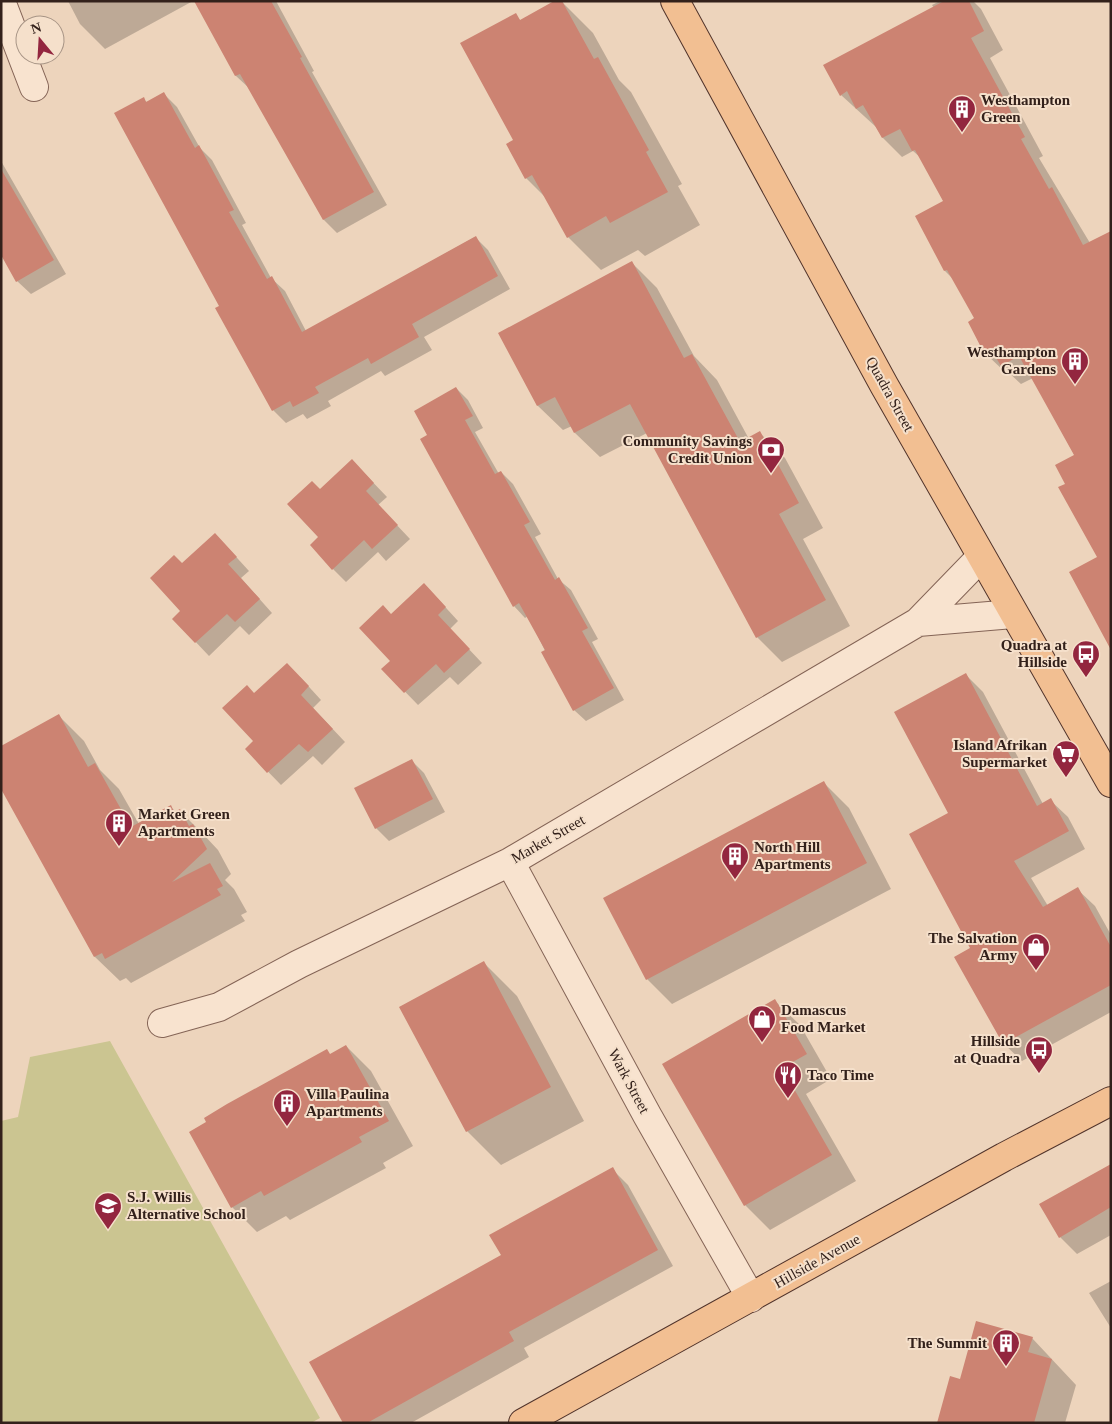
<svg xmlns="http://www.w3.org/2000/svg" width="1112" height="1424" font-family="Georgia,serif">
	<rect width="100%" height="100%" fill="#edd4bc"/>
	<path fill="#cbc591" d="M110 1041 320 1418 311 1423H1V1121L18 1117 30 1057Z"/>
	<path fill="#0003" d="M68 1H193L105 49 80 24Z
		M196 1H276L314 71 312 72 387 205 337 233 324 220 249 88 236 76Z
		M561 1 593 33 619 80 631 92 682 184 678 186 700 225 645 256 638 250 601 270 568 237 548 200 526 178 515 141V15L521 21Z
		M940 1H973L981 9 1003 50 990 58 1043 156 1039 158 1090 243 1098 557 1067 484 1075 456 1033 378 1021 384 1008 372 1006 373 986 354 976 319 954 280 945 271 944 202 921 158 913 151 902 157 883 138 876 127 841 95 934 8 932 5Z
		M164 94 177 107 200 148 212 160 246 223 242 225 271 278 285 291 306 331 475 237 488 250 510 289 424 337 432 350 385 376 381 371 328 401 331 406 307 419 303 414 286 423 273 410 217 308 220 306 143 99 148 103Z
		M1 161 66 274 31 294 17 281 1 253Z
		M632 263 657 288 694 356 717 380 749 439 760 433 785 458 823 528 803 539 850 626 782 662 757 637 647 433 600 457 575 433 572 426 563 430 538 406 500 334Z
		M456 388 468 400 483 428 475 432 499 474 501 472 513 484 541 534 535 537 558 579 571 590 598 639 592 642 624 700 586 721 574 710 528 616 525 618 514 606 429 435Z
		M365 474 387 497 378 505 410 539 386 561 378 552 346 582 333 569 320 537 319 491Z
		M228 548 249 571 241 578 272 613 249 635 240 626 209 656 174 619 182 611V565Z
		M437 598 458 621 450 629 482 663 458 685 450 677 418 705 383 669 391 662Z
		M966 675 983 692 1043 804 1050 800 1068 817 1085 849 1031 878 1048 906 1077 889 1095 906 1111 935V1012L1022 1061 1004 1044 956 957 971 948 950 814Z
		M300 677 321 700 313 708 345 742 322 765 313 756 281 785 246 749 255 741V695Z
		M59 716 84 741 100 770 119 789 139 824 170 806 176 812 179 810 204 835 218 850 231 874 225 880 234 889 247 912 241 915 245 921 131 983 126 978 120 981 95 957 1 786Z
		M411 760 424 773 445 812 389 841 376 828Z
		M824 783 849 808 891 889 672 1004 647 979Z
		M484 963 517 996 584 1121 501 1165 467 1131 400 1007Z
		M775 1001 800 1025 831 1079 806 1094 856 1181 770 1230 745 1205Z
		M346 1046 371 1071 413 1146 383 1163 386 1168 290 1220 286 1216 257 1232 232 1207 208 1123Z
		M1111 1166V1235L1077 1254 1060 1237Z
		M612 1169 628 1185 673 1266 524 1348 529 1357 411 1423H345L502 1256Z
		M1111 1281V1328L1089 1293Z
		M1032 1338 1076 1385 1065 1423H943L961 1380Z"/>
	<path fill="#cc8372" d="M194 1H271L302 57 300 58 374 192 323 220 240 74 235 76Z
		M554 1H562L594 59 598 57 649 150 646 152 668 192 610 223 606 216 567 238 532 175 525 179 506 144 513 140 460 43 516 13 520 20Z
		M944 1H969L984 31 971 38 1025 137 1021 139 1049 189 1052 187 1083 245 1111 231V650L1069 572 1097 557 1058 487 1065 484 1055 465 1074 455 1019 356 1001 366 992 351 985 355 968 322 974 318 947 270 944 271 915 216 943 201 915 150 912 151 900 129 882 138 863 105 856 109 847 91 840 96 823 65Z
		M164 92 195 148 199 145 234 210 229 212 267 279 272 276 302 332 476 236 498 276 412 324 419 337 371 364 368 358 315 387 319 393 293 407 290 401 272 411 215 308 219 306 114 113 144 97 146 102Z
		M1 169 54 260 16 282 1 255Z
		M632 261 684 358 692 354 740 442 760 431 799 503 779 514 826 600 756 638 630 404 574 433 555 397 537 406 498 333Z
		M456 387 473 416 465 420 495 474 501 471 530 522 524 525 555 580 559 577 588 628 582 631 614 688 573 711 541 652 545 650 519 603 513 607 420 439 427 435 414 411Z
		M352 459 374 483 366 491 398 525 372 549 364 540 332 570 310 545 318 537 287 504 312 481 320 489Z
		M215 533 237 557 228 564 260 599 235 622 227 614 195 643 172 619 180 611 150 578 174 555 182 563Z
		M424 583 446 607 438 615 470 649 444 673 436 664 404 693 381 669 390 661 359 628 383 605 391 614Z
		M287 663 309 686 301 695 333 729 308 752 299 744 267 773 245 749 253 741 222 708 247 685 254 693Z
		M966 673 1037 806 1051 798 1069 831 1014 861 1043 907 1078 887 1111 947V985L1003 1044 954 957 970 948 909 834 948 813 894 712Z
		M59 714 88 767 95 763 131 827 171 805 174 812 180 809 189 826 193 824 207 849 172 882 210 863 223 886 217 889 221 895 105 959 102 953 94 957 1 789V746Z
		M412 759 433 799 375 829 354 788Z
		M824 781 867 863 646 980 603 898Z
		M484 961 551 1087 466 1132 399 1007Z
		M775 999 807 1054 782 1068 832 1155 744 1206 662 1064Z
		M346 1045 389 1121 359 1137 362 1142 264 1196 261 1191 231 1208 189 1132 206 1122 204 1118 227 1104 327 1049 330 1054Z
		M1111 1164V1207L1059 1238 1039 1204Z
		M613 1167 658 1250 509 1332 514 1341 367 1423H343L309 1362 501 1255 489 1235Z
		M976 1321 1033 1337 1028 1352 1052 1359 1034 1423H937L950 1376 960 1379Z"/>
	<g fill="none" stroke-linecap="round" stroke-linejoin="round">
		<g stroke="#846456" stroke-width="30">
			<path id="minor" d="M1 1 34 87
				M918 622 1013 614
				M510 862 647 1115 751 1298
				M162 1023 219 1007 299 964 510 862 918 622 981 557"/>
		</g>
		<g stroke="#52342b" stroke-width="30">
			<path id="major" d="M675 1 884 385 1111 783
				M523 1423 1004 1157 1111 1101"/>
		</g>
		<use href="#minor" stroke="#f8e3cf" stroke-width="28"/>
		<use href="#major" stroke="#f2bf92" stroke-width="28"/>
	</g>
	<defs>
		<g id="building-pin" transform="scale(1.4375)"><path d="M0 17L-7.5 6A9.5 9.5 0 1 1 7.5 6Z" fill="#93263f" stroke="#f5e0cb"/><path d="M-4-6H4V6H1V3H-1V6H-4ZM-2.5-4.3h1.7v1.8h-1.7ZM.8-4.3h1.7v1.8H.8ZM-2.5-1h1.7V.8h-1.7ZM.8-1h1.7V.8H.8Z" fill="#fff"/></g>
		<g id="bank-pin" transform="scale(1.4375)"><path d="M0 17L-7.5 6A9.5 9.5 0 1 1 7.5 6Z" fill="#93263f" stroke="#f5e0cb"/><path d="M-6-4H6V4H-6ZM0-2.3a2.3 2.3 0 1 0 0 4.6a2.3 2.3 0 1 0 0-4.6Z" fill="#fff"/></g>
		<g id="bus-pin" transform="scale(1.4375)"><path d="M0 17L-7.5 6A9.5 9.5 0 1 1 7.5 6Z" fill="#93263f" stroke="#f5e0cb"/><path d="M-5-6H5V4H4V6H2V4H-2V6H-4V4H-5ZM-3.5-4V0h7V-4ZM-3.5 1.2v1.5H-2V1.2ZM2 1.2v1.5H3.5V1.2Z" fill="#fff"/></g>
		<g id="supermarket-pin" transform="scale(1.4375)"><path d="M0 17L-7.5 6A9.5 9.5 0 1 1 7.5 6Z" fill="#93263f" stroke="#f5e0cb"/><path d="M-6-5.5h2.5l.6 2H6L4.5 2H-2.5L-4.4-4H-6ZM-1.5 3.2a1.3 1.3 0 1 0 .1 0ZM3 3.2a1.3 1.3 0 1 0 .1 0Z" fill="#fff"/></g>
		<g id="shop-pin" transform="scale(1.4375)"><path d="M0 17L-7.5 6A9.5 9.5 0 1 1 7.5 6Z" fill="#93263f" stroke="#f5e0cb"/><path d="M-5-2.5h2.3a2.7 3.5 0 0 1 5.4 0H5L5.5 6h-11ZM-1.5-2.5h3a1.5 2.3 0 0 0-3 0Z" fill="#fff"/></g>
		<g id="restaurant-pin" transform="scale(1.4375)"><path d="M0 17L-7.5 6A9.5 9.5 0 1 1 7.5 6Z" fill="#93263f" stroke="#f5e0cb"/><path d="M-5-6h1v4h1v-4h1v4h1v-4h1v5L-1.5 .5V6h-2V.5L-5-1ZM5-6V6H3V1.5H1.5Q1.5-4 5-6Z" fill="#fff"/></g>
		<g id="school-pin" transform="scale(1.4375)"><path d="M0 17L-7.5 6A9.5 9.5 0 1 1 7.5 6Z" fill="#93263f" stroke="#f5e0cb"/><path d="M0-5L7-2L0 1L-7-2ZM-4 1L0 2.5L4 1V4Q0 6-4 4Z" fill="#fff"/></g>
	</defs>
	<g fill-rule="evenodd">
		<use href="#building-pin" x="962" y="109"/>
		<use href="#building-pin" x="1075" y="361"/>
		<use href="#bank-pin" x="771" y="450"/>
		<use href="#bus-pin" x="1086" y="654"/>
		<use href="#supermarket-pin" x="1066" y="754"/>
		<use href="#building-pin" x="119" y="823"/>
		<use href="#building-pin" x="735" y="856"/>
		<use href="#shop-pin" x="1036" y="947"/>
		<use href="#shop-pin" x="762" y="1019"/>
		<use href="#bus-pin" x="1039" y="1050"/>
		<use href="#restaurant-pin" x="788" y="1075"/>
		<use href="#building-pin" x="287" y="1103"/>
		<use href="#school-pin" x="108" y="1206"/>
		<use href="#building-pin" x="1006" y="1343"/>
	</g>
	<g text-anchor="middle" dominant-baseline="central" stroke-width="4" stroke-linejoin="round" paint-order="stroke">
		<g font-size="15" font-weight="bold" fill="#33211b" stroke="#f5e0cb" text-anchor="start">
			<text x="981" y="100">Westhampton<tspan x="981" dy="17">Green</tspan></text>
			<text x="1056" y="352" text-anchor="end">Westhampton<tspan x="1056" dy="17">Gardens</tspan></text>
			<text x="752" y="441" text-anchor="end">Community Savings<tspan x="752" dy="17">Credit Union</tspan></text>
			<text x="1067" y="645" text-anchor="end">Quadra at<tspan x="1067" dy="17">Hillside</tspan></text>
			<text x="1047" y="745" text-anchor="end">Island Afrikan<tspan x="1047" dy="17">Supermarket</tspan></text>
			<text x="138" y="814">Market Green<tspan x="138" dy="17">Apartments</tspan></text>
			<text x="754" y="847">North Hill<tspan x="754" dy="17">Apartments</tspan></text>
			<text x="1017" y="938" text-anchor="end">The Salvation<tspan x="1017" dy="17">Army</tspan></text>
			<text x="781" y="1010">Damascus<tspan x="781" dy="17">Food Market</tspan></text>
			<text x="1020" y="1041" text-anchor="end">Hillside<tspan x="1020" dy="17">at Quadra</tspan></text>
			<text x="807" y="1075">Taco Time</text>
			<text x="306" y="1094">Villa Paulina<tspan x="306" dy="17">Apartments</tspan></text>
			<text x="127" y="1197">S.J. Willis<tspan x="127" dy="17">Alternative School</tspan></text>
			<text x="987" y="1343" text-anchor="end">The Summit</text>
		</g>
		<g font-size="15" fill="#33211b" stroke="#f5e0cb">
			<text transform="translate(890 394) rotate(61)">Quadra Street</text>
			<text transform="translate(548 839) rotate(-30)">Market Street</text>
			<text transform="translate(629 1081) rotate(62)">Wark Street</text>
			<text transform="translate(817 1261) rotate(-29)">Hillside Avenue</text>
		</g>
	</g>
	<rect width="1112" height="1424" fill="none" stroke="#33211b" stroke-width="5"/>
	<g transform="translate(40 40) rotate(342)"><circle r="24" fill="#f5e0cb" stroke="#a79485"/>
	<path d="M0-4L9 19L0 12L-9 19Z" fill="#93263f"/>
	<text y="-8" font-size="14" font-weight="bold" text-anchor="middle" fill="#33211b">N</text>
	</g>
</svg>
